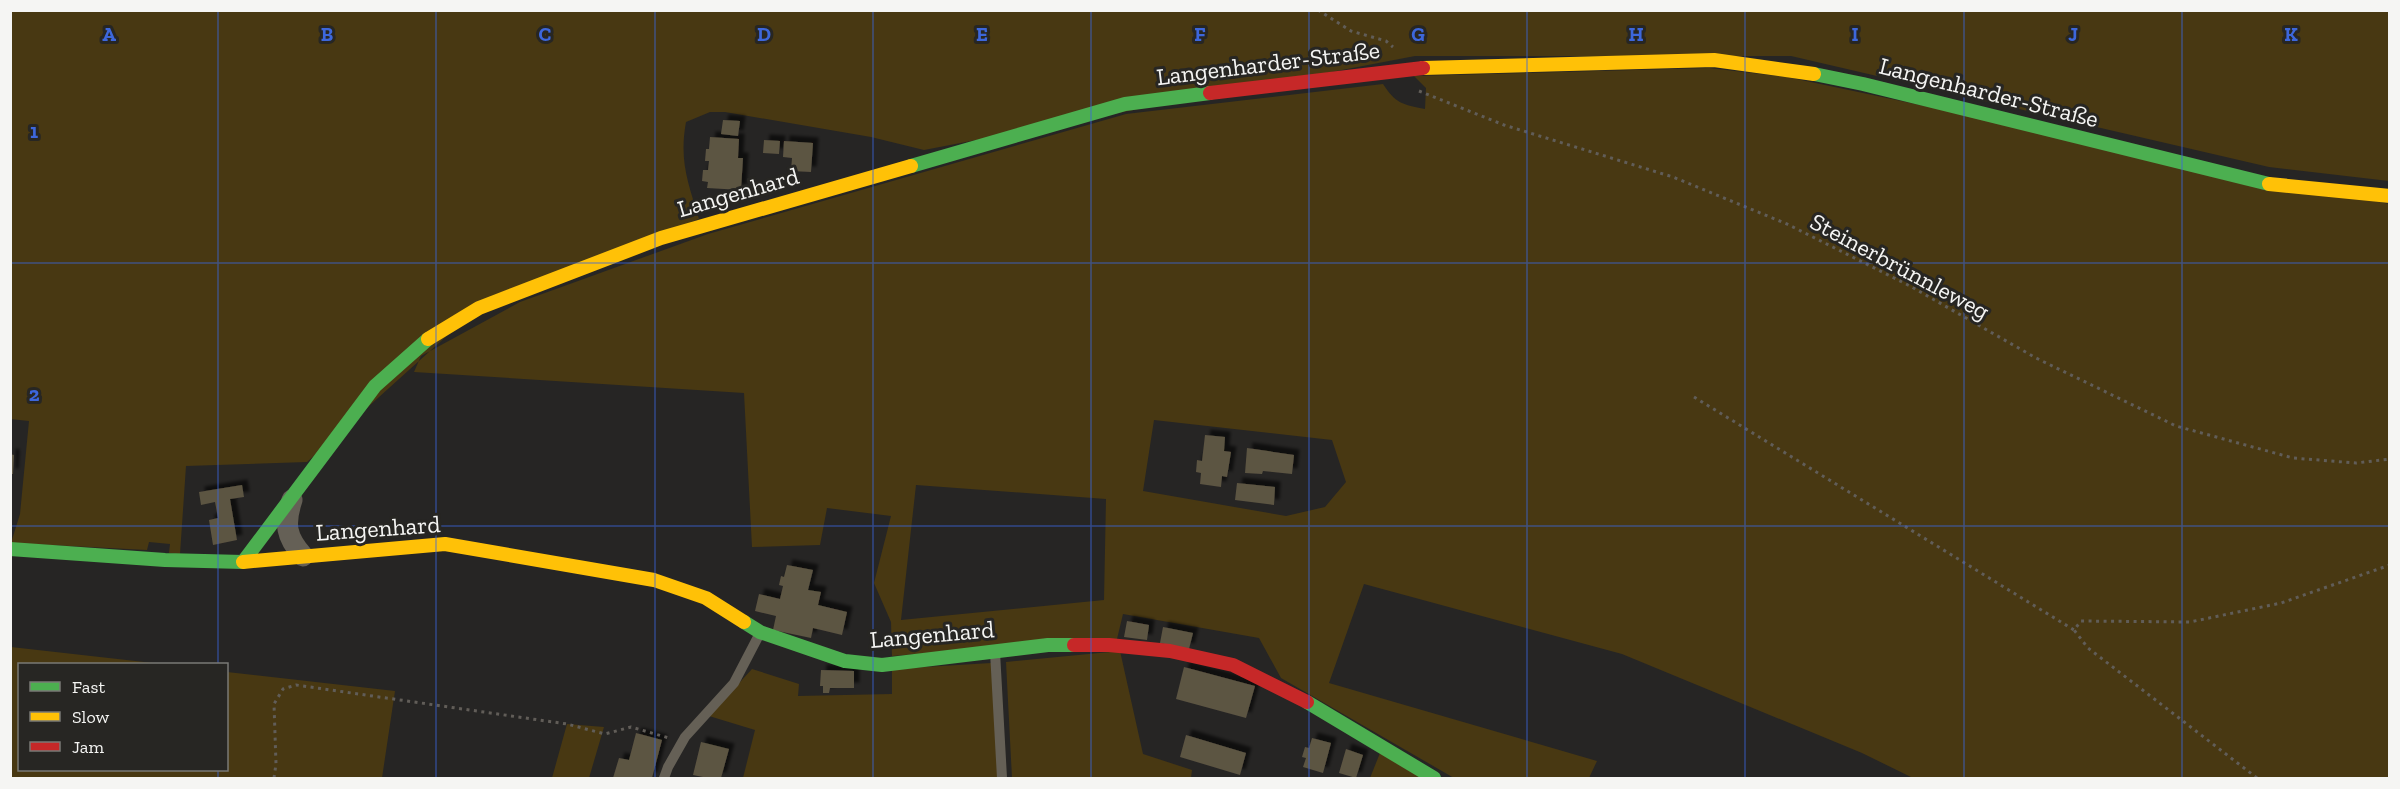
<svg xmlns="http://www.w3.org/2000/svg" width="2400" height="789" font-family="'Zilla Slab',serif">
	<defs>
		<filter id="shadow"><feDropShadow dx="5.5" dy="-5.5" stdDeviation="1.5" flood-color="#0009"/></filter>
	</defs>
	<rect width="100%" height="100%" fill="#262524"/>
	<path fill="#483812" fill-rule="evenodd" d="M10 11H2389V181L2269 167 1791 56H1415L924 150 871 137 725 112H710L686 122C679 161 688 182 699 219L491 296 307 462 186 466 180 554 169 553 170 544 149 542 147 550 11 543 20 514 29 421 10 419Z
		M1709 68 1787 77 2389 204V778H1913L1862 753 1622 654 1364 584 1329 683 1597 761 1589 778H1454L1281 678 1259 638 1123 614 1117 639 892 656 891 622 874 583 891 516 827 508 820 545 752 547 744 393 414 372 421 356 520 302 708 234 1126 114 1383 84C1395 103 1403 105 1425 109L1426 88 1414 76ZM1154 420 1332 440 1346 482 1325 507 1286 516 1143 491ZM916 485 1106 499 1104 600 901 620Z
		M11 647 162 664H20V770H226L227 672 395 691 382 778H11Z
		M1120 651 1143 754 1192 770 1191 778H1012L1006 662Z
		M991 663 1000 778H743L755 730 709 716 752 669 799 684 798 696 892 694V669Z
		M567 724 604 727 589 778H552Z
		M1380 753 1426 778H1370Z"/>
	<path fill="#5c5442" filter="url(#shadow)" d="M723 120 740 121 738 136 721 134Z
		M710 137 739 139 738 158H743L741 190 707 188 708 182 702 181 703 170H708L709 161H705L706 149H709Z
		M764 140 780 141 779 154 763 153Z
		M784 141 813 143 811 172 791 171 792 158 783 157Z
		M1205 435 1225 437 1224 451 1231 452 1227 477 1222 476 1221 487 1200 484 1201 473 1196 472 1197 460 1202 461Z
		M1247 448 1294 455 1292 474 1263 471 1262 474 1245 473Z
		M10 454 14 455 13 474H10Z
		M1237 483 1275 487 1274 505 1235 500Z
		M242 485 244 497 230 499 237 540 213 545 209 520 218 518 215 502 201 505 199 492Z
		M787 565 813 570 808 590 821 592 818 605 847 612 842 635 813 628 811 638 773 630 776 616 755 611 759 594 780 599 783 586 779 585 781 576 784 577Z
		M1127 621 1149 625 1147 640 1124 637Z
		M1163 627 1193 633 1189 649 1160 643Z
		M1184 667 1255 686 1246 718 1176 699Z
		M821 670 854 671V688H830L829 693H823V686H820Z
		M636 733 662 740 652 778H613L619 758 629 760Z
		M1186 735 1246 753 1240 775 1180 757Z
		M1312 738 1331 743 1323 773 1303 767 1306 758 1302 757 1305 747 1309 748Z
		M701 742 729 749 721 778H708L693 775Z
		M1346 749 1363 755 1356 778 1339 773Z"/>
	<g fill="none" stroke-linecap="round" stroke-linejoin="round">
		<path stroke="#615d58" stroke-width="3" stroke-dasharray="3 4.5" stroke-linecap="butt" d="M1318 10 1351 31 1386 41 1393 47
			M1419 91 1504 125 1673 177 1787 224 1910 286 2036 358 2176 426 2293 458 2356 463 2390 459
			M1694 397 2074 630
			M274 778 276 764 274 704 283 689 296 685 567 724 605 734 631 727 669 738
			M2257 778 2088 648 2074 630 2081 621 2190 622 2281 603 2390 565"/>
		<path stroke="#656056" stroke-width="10" d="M995 652 1002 778
			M664 778 668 767 685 737 734 683 760 633"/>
		<path stroke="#656056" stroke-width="21" d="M292 500C284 524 286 537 303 556"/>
		<path stroke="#4caf50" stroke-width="14" d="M1814 74 1863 84 2269 184
			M911 166 1125 104 1210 93
			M10 549 165 560 243 562 375 386 428 339
			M744 622 760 632 845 661 882 665 1048 645H1074
			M1307 702 1434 778"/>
		<path stroke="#ffc107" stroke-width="14" d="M1423 68 1714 60 1814 74
			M2269 184 2390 196
			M428 339 479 308 661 238 911 166
			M243 562 445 544 654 580 706 598 744 622"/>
		<path stroke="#c62828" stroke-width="14" d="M1210 93 1423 68
			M1074 645H1109L1170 651 1233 665 1307 702"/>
	</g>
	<path fill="none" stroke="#3d67dc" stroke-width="1.5" stroke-opacity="0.55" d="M218 10V664M436 10V778M655 10V778M873 10V778M1091 10V778M1309 10V778M1527 10V778M1745 10V778M1964 10V778M2182 10V778M10 263H2390M10 526H2390M218 770V778"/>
	<g text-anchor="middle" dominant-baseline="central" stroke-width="6" stroke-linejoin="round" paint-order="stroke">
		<g font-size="24" fill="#f5f5f3" stroke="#272623">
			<text transform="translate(1268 63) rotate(-7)">Langenharder-Straße</text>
			<text transform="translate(1989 92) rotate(14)">Langenharder-Straße</text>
			<text transform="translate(738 192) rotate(-16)">Langenhard</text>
			<text transform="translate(1900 266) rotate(28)">Steinerbrünnleweg</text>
			<text transform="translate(378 528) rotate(-4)">Langenhard</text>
			<text transform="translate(932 634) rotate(-5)">Langenhard</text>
		</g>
	</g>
	<g font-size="20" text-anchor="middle" font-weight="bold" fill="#3d67dc" stroke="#272623" stroke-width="6" stroke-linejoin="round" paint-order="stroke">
		<text x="109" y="41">A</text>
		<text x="327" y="41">B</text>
		<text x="545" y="41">C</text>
		<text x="764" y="41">D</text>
		<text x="982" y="41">E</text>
		<text x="1200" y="41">F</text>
		<text x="1418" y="41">G</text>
		<text x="1636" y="41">H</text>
		<text x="1855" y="41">I</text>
		<text x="2073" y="41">J</text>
		<text x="2291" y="41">K</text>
		<text x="34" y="138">1</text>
		<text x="34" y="401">2</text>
	</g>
	<rect width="2400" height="789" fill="none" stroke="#f5f5f3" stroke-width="24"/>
	<rect x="18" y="663" width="210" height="108" fill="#272623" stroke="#797976" stroke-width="1.5"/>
	<rect x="30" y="682" width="30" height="9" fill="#4caf50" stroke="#797976" stroke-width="1.5"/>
	<text x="72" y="693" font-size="18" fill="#f5f5f3">Fast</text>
	<rect x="30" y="712" width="30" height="9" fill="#ffc107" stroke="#797976" stroke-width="1.5"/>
	<text x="72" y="723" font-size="18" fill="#f5f5f3">Slow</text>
	<rect x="30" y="742" width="30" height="9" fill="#c62828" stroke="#797976" stroke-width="1.5"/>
	<text x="72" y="753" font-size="18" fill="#f5f5f3">Jam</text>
</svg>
